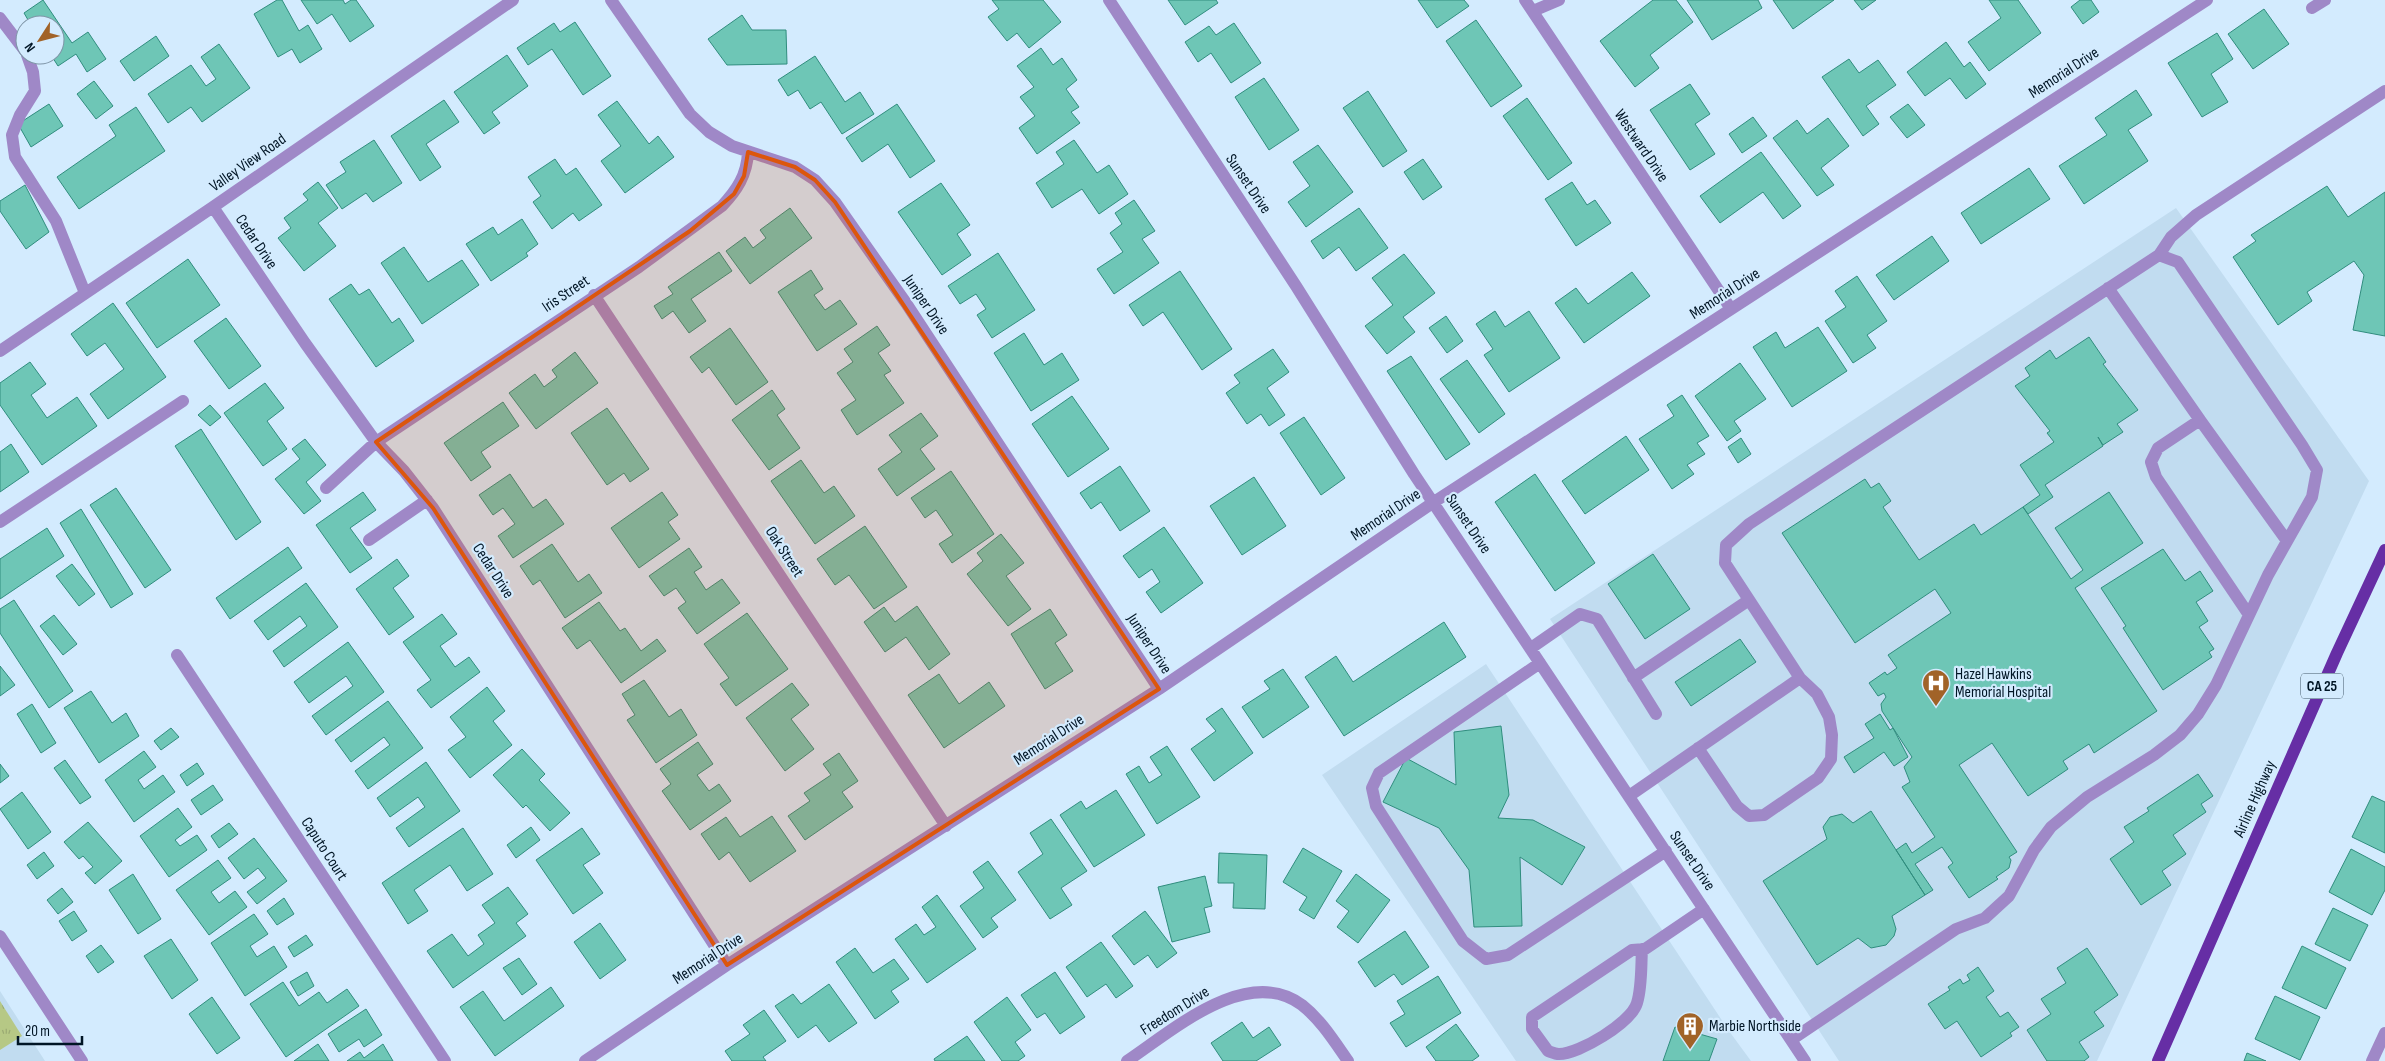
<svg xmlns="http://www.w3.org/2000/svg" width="2385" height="1061" font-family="'Sofia Sans Condensed',sans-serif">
	<defs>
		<pattern id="grass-tufts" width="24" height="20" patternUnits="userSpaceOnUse" patternTransform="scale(1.25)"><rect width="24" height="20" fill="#b6c885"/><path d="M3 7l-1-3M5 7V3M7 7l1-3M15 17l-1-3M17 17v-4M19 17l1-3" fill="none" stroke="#9bab73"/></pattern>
	</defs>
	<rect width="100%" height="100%" fill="#d3ebfe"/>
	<path fill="#c1dcf0" d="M2176 208 2369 481 2097 1061H1839L1550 619Z
		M1486 664 1729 1031 1751 1061H1516L1322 775Z
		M0 991 45 1061H0Z"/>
	<path fill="url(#grass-tufts)" d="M0 1001 22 1036 0 1050Z"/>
	<path fill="#6ec6b6" stroke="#308d7e" d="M43 0 72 43 88 32 106 59 87 72 76 54 58 66 51 55H55V25H31L24 13Z
		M277 0H282L299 31 308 25 322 49 300 63 292 49 278 57 254 14Z
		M301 0H343L345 4 351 0H356L374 26 350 42 332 14 317 24Z
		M992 0H1043L1061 22 1029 48 1017 33 1007 41 988 17 999 9Z
		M1168 0H1216L1218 3 1185 25Z
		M1418 0H1464L1469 6 1437 28Z
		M1653 0H1676L1693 22 1650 55 1659 68 1635 87 1600 41Z
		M1687 0H1758L1762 8 1712 40Z
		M1773 0H1834L1793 29Z
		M1854 0H1876L1862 10Z
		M1989 0H2018L2041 33 1989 71 1968 42 2001 18Z
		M2080 0H2091L2099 12 2083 24 2071 7Z
		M2264 9 2289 44 2253 69 2228 34Z
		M742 15 752 30H786L787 64 727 65 708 39Z
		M1476 20 1522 86 1491 107 1446 41Z
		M575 22 611 76 583 95 552 49 528 65 517 48 554 23 560 32Z
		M1234 23 1261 63 1231 83 1211 53 1198 62 1185 42 1209 26 1216 35Z
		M2217 33 2233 59 2211 74 2228 102 2202 117 2168 63Z
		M156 36 169 56 134 81 120 61Z
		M1946 42 1964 67 1970 62 1986 84 1966 99 1950 78 1925 96 1907 72Z
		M219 44 250 88 202 122 191 107 168 123 148 94 191 65 206 86 216 79 201 57Z
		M1041 48 1053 65 1062 58 1077 80 1066 89 1079 107 1071 112 1080 123 1037 154 1019 128 1035 116 1020 97 1034 87 1017 66Z
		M507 55 528 86 492 112 500 123 484 134 454 92Z
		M815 56 845 102 860 92 874 114 842 134 821 102 810 109 798 90 788 96 778 80Z
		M1849 59 1859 73 1878 60 1896 85 1866 106 1879 124 1863 136 1822 77Z
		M1264 78 1299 130 1269 150 1235 97Z
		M94 81 113 106 96 119 77 94Z
		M1690 84 1710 114 1695 124 1715 154 1690 170 1650 110Z
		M2136 90 2152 115 2128 130 2148 161 2084 204 2059 166 2107 135 2095 118Z
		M1368 91 1407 151 1383 167 1343 108Z
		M1527 98 1572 163 1548 180 1503 116Z
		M444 100 459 122 426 144 441 167 420 181 391 136Z
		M617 101 649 144 658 136 674 157 625 193 601 161 621 146 598 115Z
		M49 104 63 126 31 147 18 124Z
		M897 104 935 161 910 178 888 144 862 162 846 138Z
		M1908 104 1925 125 1907 138 1890 117Z
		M136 107 165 151 79 209 57 177 116 136 109 125Z
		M1753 117 1767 136 1742 153 1729 134Z
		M1828 118 1849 146 1821 168 1834 185 1817 196 1773 138 1797 120 1807 134Z
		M374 140 402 183 373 202 366 193 342 209 326 185 346 172 340 162Z
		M1074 140 1097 173 1109 165 1128 194 1099 214 1082 189 1052 208 1036 183 1064 164 1056 152Z
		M1318 145 1353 192 1306 227 1288 202 1310 186 1293 162Z
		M1761 152 1801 206 1783 219 1763 192 1720 223 1700 196Z
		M555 159 566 175 576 168 602 205 579 221 573 213 552 229 533 202 541 196 528 177Z
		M1423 159 1442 187 1423 200 1404 172Z
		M2029 168 2050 199 1981 244 1961 213Z
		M318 182 338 208 318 223 336 246 304 271 278 238 291 228 284 218 308 200 303 194Z
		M1572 182 1587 205 1595 200 1611 223 1576 246 1545 199Z
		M941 183 970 225 957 234 971 255 942 275 898 212Z
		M25 185 49 232 26 249 0 211V201Z
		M2327 186 2348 217 2385 192V336L2353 330 2364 275 2354 261 2307 292 2312 301 2278 325 2233 257 2256 241 2251 235Z
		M1134 200 1155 231 1142 239 1159 263 1114 294 1097 269 1123 252 1110 233 1122 224 1115 213Z
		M790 208 812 238 750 284 726 251 745 237 753 248 766 238 760 230Z
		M1359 208 1388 248 1356 271 1339 247 1323 259 1311 241Z
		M522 219 538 244 526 253 528 256 491 281 466 244 493 227 498 235Z
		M1932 236 1949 261 1894 300 1876 275Z
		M404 247 428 282 462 260 479 285 422 324 381 263Z
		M719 252 732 271 691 299 706 321 689 333 673 311 662 319 654 306 673 294 668 287Z
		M998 253 1035 310 992 338 977 315 986 309 976 294 960 304 948 286Z
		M1404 254 1435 293 1403 317 1415 332 1387 354 1365 326 1393 305 1372 278Z
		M188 259 220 305 157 348 126 303Z
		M811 270 823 289 814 295 825 310 840 300 857 324 817 351 778 292Z
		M1180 271 1232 349 1202 370 1163 312 1143 326 1129 305Z
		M1632 272 1650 296 1584 343 1555 303 1576 288 1588 304Z
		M1857 276 1887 321 1867 335 1876 348 1853 363 1825 321 1846 307 1835 291Z
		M351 284 359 295 369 289 392 323 399 318 414 341 376 367 329 299Z
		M113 303 166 377 108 419 90 394 124 369 105 343 87 356 71 334Z
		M1495 311 1505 327 1529 311 1560 358 1509 392 1484 355 1493 349 1476 324Z
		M1446 316 1463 341 1447 353 1429 328Z
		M226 318 261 366 229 389 194 341Z
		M877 326 890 345 878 353 891 371 884 375 904 403 857 435 841 410 856 400 837 373 853 362 844 349Z
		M1818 327 1847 371 1792 407 1753 347 1776 332 1785 348Z
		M730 328 768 382 736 405 709 367 702 373 690 357Z
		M1024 333 1044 365 1062 353 1079 380 1031 411 994 353Z
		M2089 337 2106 362 2103 364 2138 410 2117 424 2123 432 2103 445 2098 437 2103 446 2045 485 2053 497 2028 514 2023 507 2040 495 2020 465 2054 442 2047 433 2050 431 2015 386 2030 376 2025 368 2050 350 2056 359Z
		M1273 349 1289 372 1267 388 1285 415 1269 426 1261 414 1247 424 1226 393 1240 383 1234 375Z
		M575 352 598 383 536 429 509 393 535 374 544 387 557 377 552 370Z
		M1411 356 1470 444 1446 460 1387 371Z
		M1467 360 1505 414 1479 433 1440 379Z
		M30 362 46 384 31 395 47 418 77 397 97 426 42 465 0 405V383Z
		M1740 363 1766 399 1734 421 1741 431 1727 441 1695 396Z
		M265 383 284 408 267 421 287 449 263 466 224 413Z
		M772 390 785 409 777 415 800 448 769 470 732 420Z
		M1682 395 1709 436 1697 443 1705 454 1687 465 1694 474 1672 489 1639 439 1674 416 1667 405Z
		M1072 396 1109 449 1068 477 1032 424Z
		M503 402 519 426 481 452 491 467 471 481 444 443Z
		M210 405 221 417 210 426 198 415Z
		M607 408 649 469 630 482 624 473 607 485 571 433Z
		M921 413 938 436 920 449 935 469 897 496 878 469 902 452 889 435Z
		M1304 417 1345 478 1321 495 1280 433Z
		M201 429 261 522 236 540 175 446Z
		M1626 436 1649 470 1585 514 1562 481Z
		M1741 438 1751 454 1738 463 1728 447Z
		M305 439 326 465 306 482 321 501 304 514 275 479 300 459 292 449Z
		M11 444 29 472 0 492V452Z
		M801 460 824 493 834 486 855 516 815 544 771 481Z
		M1120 466 1150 511 1120 531 1101 502 1091 509 1080 493Z
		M951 471 994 534 952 563 939 544 953 535 936 510 925 518 911 498Z
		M510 474 533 508 546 499 564 524 513 558 498 536 515 524 503 508 493 515 479 495Z
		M1535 474 1595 563 1555 591 1495 502Z
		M1254 477 1286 526 1242 555 1210 506Z
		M1865 479 1871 488 1879 483 1891 501 1883 507 1919 560 1974 524 1981 535 2023 507 2071 579 2083 570 2055 528 2109 492 2143 543 2075 588 2157 711 2094 753 2089 744 2063 761 2068 769 2028 796 1992 743 1959 765 2017 852 2009 857 2011 860 2009 868 1996 877 1998 879 1969 898 1948 867 1953 863 1942 847 1915 864 1933 890 1925 895 1896 850 1906 843 1912 853 1935 837 1902 787 1910 782 1904 767 1912 757 1882 711 1881 704 1886 697 1884 693 1878 696 1869 683 1885 672 1887 675 1897 668 1888 655 1951 613 1935 589 1855 643 1782 533Z
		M116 488 171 570 145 588 90 505Z
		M363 492 376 510 350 528 372 558 350 573 316 525Z
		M662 492 678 515 668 522 680 539 639 568 611 528Z
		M81 509 133 594 111 608 60 523Z
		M865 526 907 587 874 609 849 575 835 585 817 559Z
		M1164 527 1203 583 1161 613 1146 592 1160 582 1152 569 1139 578 1123 556Z
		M47 528 64 556 0 599V559Z
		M1001 534 1024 563 1006 576 1031 609 1008 626 967 574 983 561 977 553Z
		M552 544 578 582 589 574 602 593 565 618 540 580 533 585 520 566Z
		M288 547 302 568 230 619 216 598Z
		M689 548 702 567 694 572 706 590 722 579 740 603 697 634 678 608 686 602 676 588 664 596 649 576Z
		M2163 549 2185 581 2200 571 2213 591 2196 602 2208 621 2199 627 2214 649 2209 652 2212 657 2163 690 2123 628 2126 626 2101 588Z
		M1653 554 1690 609 1645 639 1608 584Z
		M397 559 409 576 393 588 414 617 389 635 356 589Z
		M72 564 95 594 79 606 56 576Z
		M306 583 338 627 284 667 273 651 307 626 300 616 268 640 254 621Z
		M14 600 73 691 49 708 0 633V609Z
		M599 602 620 631 625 628 641 651 657 639 666 651 621 683 590 640 577 649 562 628Z
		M917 606 950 654 929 670 906 637 885 652 864 622 884 607 895 622Z
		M1050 609 1067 635 1055 643 1073 671 1045 689 1011 634Z
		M747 613 788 669 736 706 720 684 729 678 704 644Z
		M442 614 457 634 440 646 455 667 469 657 480 672 431 708 417 690 431 680 403 642Z
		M54 615 77 644 63 655 40 626Z
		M1444 622 1466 657 1344 736 1305 677 1336 656 1353 682Z
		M1740 639 1756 662 1691 706 1675 682Z
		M348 642 384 692 326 735 312 716 353 686 346 676 309 703 294 682Z
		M0 666 15 685 0 696Z
		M1283 669 1309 707 1263 738 1242 707 1270 689 1264 681Z
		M939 674 959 704 989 682 1005 706 944 748 908 695Z
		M644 680 669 717 681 709 697 735 656 763 627 720 635 715 622 694Z
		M792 683 809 705 791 719 814 749 785 771 746 718Z
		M487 687 505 711 493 721 512 745 470 778 448 750 466 737 450 717Z
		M91 691 112 723 126 713 139 736 99 763 64 708Z
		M388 701 423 748 368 789 355 771 390 745 384 737 351 762 335 740Z
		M32 704 56 743 41 753 17 714Z
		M1222 708 1253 753 1214 781 1191 749 1216 731 1206 719Z
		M1880 714 1890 730 1893 728 1908 757 1894 766 1884 752 1854 773 1844 757 1874 738 1865 724Z
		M1501 726 1509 795 1498 818 1533 820 1585 847 1562 885 1520 857 1522 926 1474 927 1469 870 1439 828 1383 802 1406 758 1456 785 1454 732Z
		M171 728 179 737 161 750 154 741Z
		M698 742 713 764 697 775 709 791 719 784 731 801 690 830 662 791 671 784 660 769Z
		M1167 746 1200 797 1157 824 1126 774 1139 766 1149 783 1162 775 1150 757Z
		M522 749 545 774 539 780 570 813 550 831 526 805 523 808 493 775Z
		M144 751 156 767 138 780 144 789 163 775 175 792 134 822 105 780Z
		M839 753 858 781 842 792 853 807 805 840 788 816 810 801 804 793 831 775 823 764Z
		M65 760 91 797 80 804 54 768Z
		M426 762 460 811 409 847 396 828 425 807 418 797 390 817 377 798Z
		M197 763 204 774 187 786 180 775Z
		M0 764 9 776 0 783Z
		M2198 774 2213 796 2201 804 2206 812 2173 835 2186 854 2162 871 2171 885 2141 905 2110 859 2134 842 2124 827 2149 811 2147 808Z
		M213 785 223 800 201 815 191 800Z
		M1116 790 1145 835 1094 867 1060 815 1081 801 1086 809Z
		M22 792 51 832 28 849 0 809Z
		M2372 796 2385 802V853L2352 837Z
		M178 808 192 827 175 840 180 846 197 835 207 850 169 877 140 836Z
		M1871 811 1925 895 1892 916 1896 929 1894 936 1886 945 1871 948 1858 938 1817 965 1763 881 1827 839 1823 827 1830 817 1842 814 1853 823Z
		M772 816 796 851 750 882 729 852 719 860 701 834 726 817 740 837Z
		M1051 819 1087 871 1061 888 1072 905 1050 919 1018 872 1043 854 1030 833Z
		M88 822 122 861 95 884 85 873 93 867 83 856 79 859 64 842Z
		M229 823 238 834 219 848 211 836Z
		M531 827 540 840 516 858 507 845Z
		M463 828 493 874 467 891 450 865 414 890 428 911 408 924 382 883Z
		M582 828 600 854 583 865 603 893 573 914 536 860Z
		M254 838 287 881 257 904 247 892 266 878 258 868 244 879 228 858Z
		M1303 848 1342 871 1314 919 1299 910 1307 897 1283 882Z
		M2351 849 2385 867V890L2372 915 2329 892Z
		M44 852 54 866 37 879 27 865Z
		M1219 853 1267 855 1265 909 1233 908 1234 883H1218Z
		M218 860 231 878 211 892 219 903 235 891 247 907 209 935 176 890Z
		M988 861 1016 900 991 918 998 927 983 938 960 906 984 888 973 872Z
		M133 874 161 919 138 934 109 890Z
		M1356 874 1390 900 1358 943 1337 927 1349 911 1336 901Z
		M1205 876 1212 906 1204 908 1210 932 1172 942 1158 887Z
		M508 887 528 914 516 923 526 936 453 988 427 951 452 934 468 956 484 944 478 935 495 923 482 905Z
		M62 888 73 902 58 914 47 900Z
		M937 895 976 949 927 983 895 939 916 924 924 935 936 927 922 907Z
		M284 898 294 914 277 925 267 911Z
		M2333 908 2368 925 2350 961 2315 944Z
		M74 911 87 931 72 941 59 921Z
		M1145 911 1177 953 1157 968 1148 955 1134 965 1112 936Z
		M254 914 268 934 250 946 257 957 274 946 287 967 245 996 211 943Z
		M600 923 626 960 600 979 574 942Z
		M1405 931 1429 967 1402 985 1394 974 1375 987 1358 962Z
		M306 935 313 945 294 957 288 947Z
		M171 939 198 980 172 999 144 956Z
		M1101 942 1133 986 1116 998 1106 984 1087 997 1066 967Z
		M101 945 114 962 98 973 86 956Z
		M2302 946 2346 968 2326 1009 2282 988Z
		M855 948 873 973 894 959 909 979 891 991 899 1002 875 1019 836 962Z
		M2087 948 2118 995 2094 1012 2104 1026 2079 1042 2089 1057 2084 1061H2047L2027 1030 2051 1014 2041 999 2066 983 2057 968Z
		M519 958 537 984 522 995 503 968Z
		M1978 967 1994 991 1986 997 2000 1017 2008 1012 2019 1027 2010 1033 2012 1036 1981 1057 1957 1021 1945 1029 1928 1004 1950 990 1948 987 1960 979 1963 984 1970 980 1967 975Z
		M307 972 314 986 298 996 290 982Z
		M1055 972 1085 1017 1060 1034 1045 1013 1037 1018 1021 995Z
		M1438 976 1461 1013 1406 1047 1390 1023 1405 1014 1397 1001Z
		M283 982 299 1006 319 992 327 1003 347 989 359 1006 286 1057 250 1004Z
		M829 984 857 1023 829 1042 816 1025 798 1038 775 1006 793 994 801 1004Z
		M551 987 564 1006 495 1056 460 1007 483 991 504 1021Z
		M2275 996 2320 1017 2300 1060 2255 1039Z
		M212 997 240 1038 217 1054 189 1014Z
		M1007 997 1031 1030 1015 1042 1025 1056 1018 1061H1002L974 1022Z
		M366 1009 382 1035 364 1047 359 1039 339 1052 328 1034Z
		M764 1010 786 1041 763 1057 766 1061H732L725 1051 750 1034 743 1025Z
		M1242 1022 1253 1038 1269 1027 1281 1045 1256 1061H1223L1211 1043Z
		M1456 1024 1479 1056 1472 1061H1436L1426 1047Z
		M1675 1027 1717 1039 1709 1061H1663Z
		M967 1036 985 1061H935L934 1059Z
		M318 1044 329 1061H294Z
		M383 1044 393 1061H347L360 1052 364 1058Z
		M2247 1053 2266 1061H2244Z"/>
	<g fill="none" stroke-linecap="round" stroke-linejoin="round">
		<path stroke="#9f88c7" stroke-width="12" d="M611 0 690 114 709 132 732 146 795 167 815 180 835 202 906 303 1159 689
			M1109 0 1296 286 1414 474 1805 1061
			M1525 0 1731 309
			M2312 8 2325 0
			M1533 11 1559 0
			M0 18 25 51
			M27 55 33 72 35 91 20 115 12 135 15 157 56 221 85 293
			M213 207 305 343 376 442 404 471 433 508 727 965
			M2108 288 2200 420 2158 448 2151 462 2156 477 2249 615
			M594 295 946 826
			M0 351 213 207 513 0
			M2200 420 2287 541
			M326 488 376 442 639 267 722 206C737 190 747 175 748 152
			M0 522 183 401
			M369 540 427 500
			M1531 648 1580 614 1597 619 1656 714
			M177 655 445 1061
			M1540 663 1379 773 1372 788 1376 806 1463 941 1486 959 1508 955 1666 851
			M1633 678 1749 600
			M1698 748 1737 806 1749 816 1764 815 1818 778 1831 759 1832 735 1829 717 1817 694 1800 678
			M1629 796 1800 678 1725 563 1726 545 1749 524 2159 255 2171 237 2196 215 2385 91
			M0 936 82 1061
			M1642 949C1641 966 1642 987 1637 1003 1631 1023 1579 1054 1559 1054 1555 1054 1551 1052 1548 1051L1532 1029V1017L1632 950 1645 949 1704 909
			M1791 1040 1956 929 1985 918 2009 896 2034 850 2051 827 2087 797 2154 755 2180 735 2198 714 2216 685 2268 575 2312 497 2317 470 2302 445 2178 262 2159 255
			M585 1061 727 965 1159 689 1434 502 2207 0
			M1127 1061C1172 1031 1247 964 1302 1005 1321 1020 1334 1041 1348 1061
			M2372 1061 2385 1033"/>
		<path stroke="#662ea5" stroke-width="12" d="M2158 1061 2337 653 2385 550"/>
	</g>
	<path fill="#dc560d" fill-opacity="0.2" stroke="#dc560d" stroke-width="4" stroke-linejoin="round" d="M748 152 795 167 815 180 835 202 1159 689 727 965 433 508 376 442 690 231 734 194 744 176Z"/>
	<defs>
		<g id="hospital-pin" transform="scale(1.4375)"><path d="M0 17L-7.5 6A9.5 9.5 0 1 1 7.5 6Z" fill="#a16328" stroke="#d3ebfe"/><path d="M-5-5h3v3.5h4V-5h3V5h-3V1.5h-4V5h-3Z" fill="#fff"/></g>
		<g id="building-pin" transform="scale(1.4375)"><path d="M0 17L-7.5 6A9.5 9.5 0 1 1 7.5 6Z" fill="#a16328" stroke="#d3ebfe"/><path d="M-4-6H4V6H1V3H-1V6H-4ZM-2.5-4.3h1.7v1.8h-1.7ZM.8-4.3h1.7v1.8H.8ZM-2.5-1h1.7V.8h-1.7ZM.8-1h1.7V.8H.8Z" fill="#fff"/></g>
	</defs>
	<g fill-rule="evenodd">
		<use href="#hospital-pin" x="1936" y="683"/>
		<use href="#building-pin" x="1690" y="1026"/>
	</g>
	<g text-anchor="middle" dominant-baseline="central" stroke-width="4.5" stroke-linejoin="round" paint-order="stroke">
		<rect fill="#d3ebfe" stroke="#3f5566" stroke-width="1" x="2301" y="673.5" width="42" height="25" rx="4"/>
		<g font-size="15" font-weight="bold" fill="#001525">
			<text x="2322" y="686">CA 25</text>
		</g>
		<g font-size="16" fill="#001525" stroke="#d3ebfe">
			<text transform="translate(2064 73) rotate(-33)">Memorial Drive</text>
			<text transform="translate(1641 146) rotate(56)">Westward Drive</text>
			<text transform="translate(248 163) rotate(-35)">Valley View Road</text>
			<text transform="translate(1248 184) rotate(56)">Sunset Drive</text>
			<text transform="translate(256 242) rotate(56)">Cedar Drive</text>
			<text transform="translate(566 294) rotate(-34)">Iris Street</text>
			<text transform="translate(1725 294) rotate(-33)">Memorial Drive</text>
			<text transform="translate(926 305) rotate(56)">Juniper Drive</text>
			<text transform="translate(1386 515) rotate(-34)">Memorial Drive</text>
			<text transform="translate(1468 524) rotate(56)">Sunset Drive</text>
			<text transform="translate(784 552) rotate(57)">Oak Street</text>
			<text transform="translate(493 571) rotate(57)">Cedar Drive</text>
			<text transform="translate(1149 644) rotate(57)">Juniper Drive</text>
			<text transform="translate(1049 740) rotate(-33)">Memorial Drive</text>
			<text transform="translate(2255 799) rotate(-66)">Airline Highway</text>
			<text transform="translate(324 849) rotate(57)">Caputo Court</text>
			<text transform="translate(1692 861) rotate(56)">Sunset Drive</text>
			<text transform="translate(708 959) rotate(-33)">Memorial Drive</text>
			<text transform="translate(1175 1011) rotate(-32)">Freedom Drive</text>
		</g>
		<g font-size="16" fill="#001525" stroke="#d3ebfe" text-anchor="start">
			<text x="1955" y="674">Hazel Hawkins<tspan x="1955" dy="18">Memorial Hospital</tspan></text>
			<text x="1709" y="1026">Marbie Northside</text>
		</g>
	</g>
	<g transform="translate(40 40) rotate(234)"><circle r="24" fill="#d3ebfe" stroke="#7f95a7"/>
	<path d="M0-4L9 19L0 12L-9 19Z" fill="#a16328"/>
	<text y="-8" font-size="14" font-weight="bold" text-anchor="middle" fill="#001525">N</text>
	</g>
	<path d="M18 1036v8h64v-8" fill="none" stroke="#001525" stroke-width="2.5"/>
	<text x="25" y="1036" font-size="15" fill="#001525" stroke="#d3ebfe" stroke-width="4" paint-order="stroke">20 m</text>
</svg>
